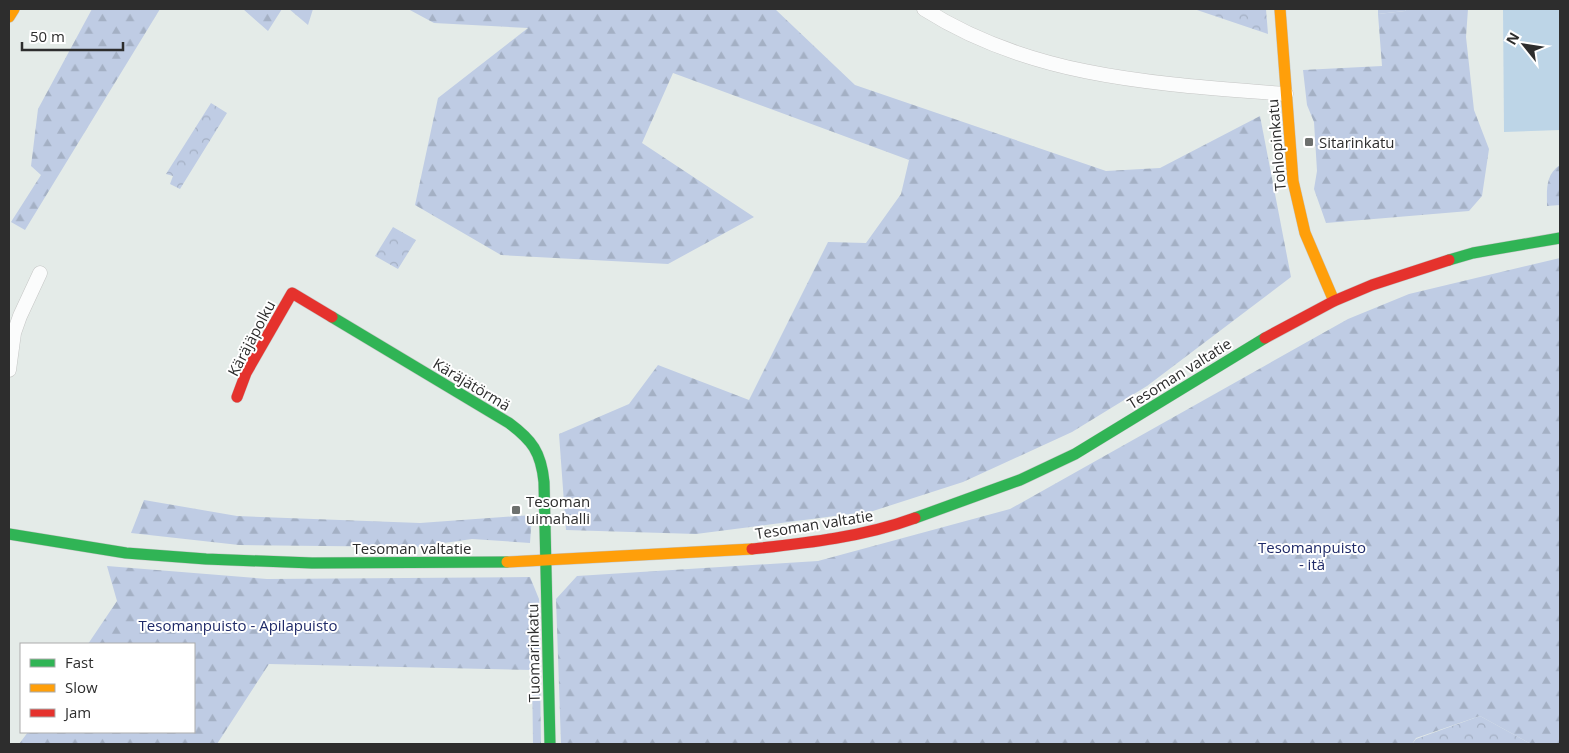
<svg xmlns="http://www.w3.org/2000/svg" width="1569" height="753" font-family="'Open Sans',sans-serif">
	<defs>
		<pattern id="grass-tufts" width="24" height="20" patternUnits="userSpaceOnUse" patternTransform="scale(1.25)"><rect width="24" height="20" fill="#bfcce4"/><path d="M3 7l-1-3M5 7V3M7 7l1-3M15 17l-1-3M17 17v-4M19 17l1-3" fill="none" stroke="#a4b0c4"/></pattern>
		<pattern id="forest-firs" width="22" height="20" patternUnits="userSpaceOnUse" patternTransform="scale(1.25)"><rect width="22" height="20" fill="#bfcce4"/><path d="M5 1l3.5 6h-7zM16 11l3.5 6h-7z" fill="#a4b0c4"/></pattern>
		<pattern id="park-crowns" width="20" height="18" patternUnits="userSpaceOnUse" patternTransform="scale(1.25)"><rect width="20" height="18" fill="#bfcce4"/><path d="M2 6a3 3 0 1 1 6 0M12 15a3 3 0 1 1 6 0" fill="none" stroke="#a4b0c4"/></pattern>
	</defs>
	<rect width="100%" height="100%" fill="#e4ebe8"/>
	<path fill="url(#grass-tufts)" d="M1378 9H1406L1405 11 1378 14Z"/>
	<path fill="url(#forest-firs)" d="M92 9H160L25 230 11 222 41 175 31 166 38 109Z
		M243 9H282L268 31Z
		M289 9H313L308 25Z
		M408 9H775L855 85 1106 171 1160 168 1260 116 1291 277 1147 386 1072 432 963 482 873 511 696 534 566 530 559 434 629 404 658 365 749 400 828 242 866 243 901 194 909 160 673 73 642 143 754 217 668 264 501 255 415 205 438 98 528 28 434 23Z
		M1406 9H1468L1466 37 1474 110 1489 149 1482 196 1469 211 1326 223 1314 189 1317 171 1314 122 1307 105 1303 70 1382 66 1378 14 1405 11Z
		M1560 165V205L1547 206C1547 190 1545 175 1560 165Z
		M1560 258V744H1531L1480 716 1416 738 1412 744H561L556 599 577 576 818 561 1010 509 1348 319 1409 294Z
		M144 500 237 516 420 523 532 515 530 543 472 539 416 547 239 545 131 533Z
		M107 566 267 579 530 577 539 599 541 744H533L532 670 269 664 217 744H19L28 732H194V644H88L117 601Z"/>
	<path fill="url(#park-crowns)" d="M1194 9H1266L1268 34Z
		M211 103 227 113 180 189 170 184 173 176 166 174Z
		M393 227 416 240 398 269 375 256Z
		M1480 716 1531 744H1412L1416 739Z"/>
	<path fill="#bdd5e7" d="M1503 9H1560V130L1504 132Z"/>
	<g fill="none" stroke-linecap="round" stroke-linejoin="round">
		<g stroke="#c5c6c5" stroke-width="15">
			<path id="street" d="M924 9C1034 79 1161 84 1286 94
				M9 370 14 333 20 316 40 273"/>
		</g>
		<g stroke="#c5c6c5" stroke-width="12">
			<path id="fast" d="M1449 260 1473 253 1560 238
				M332 317 509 423C532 440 541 452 544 482L550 744
				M915 518 1020 480 1075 454 1265 338
				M9 534 126 553 206 559 312 563 507 562"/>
		</g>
		<g stroke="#c5c6c5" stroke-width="12">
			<path id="slow" d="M1280 9 1293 181 1305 233 1334 301
				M9 17 14 9
				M507 562 752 549"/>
		</g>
		<g stroke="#c5c6c5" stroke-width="12">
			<path id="jam" d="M1265 338 1334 301 1372 285 1449 260
				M237 397 246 373 292 293 332 317
				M752 549C807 543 863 537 915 518"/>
		</g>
		<use href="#street" stroke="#fbfcfc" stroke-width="14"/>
		<use href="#fast" stroke="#30b455" stroke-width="11"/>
		<use href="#slow" stroke="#ff9f0a" stroke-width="11"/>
		<use href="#jam" stroke="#e5322d" stroke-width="11"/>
	</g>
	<g fill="#6d706e" stroke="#fff" stroke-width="2">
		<rect x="1304" y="137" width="10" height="10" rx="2.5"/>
		<rect x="511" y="505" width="10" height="10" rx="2.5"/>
	</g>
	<g text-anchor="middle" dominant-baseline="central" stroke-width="4" stroke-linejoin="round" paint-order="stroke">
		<g font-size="15" fill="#2d2d2d" stroke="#fff" text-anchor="start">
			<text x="1319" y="142">Sitarinkatu</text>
			<text x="526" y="501">Tesoman<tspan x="526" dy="17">uimahalli</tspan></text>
		</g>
		<g font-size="15" fill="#2d2d2d" stroke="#fff">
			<text transform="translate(1276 145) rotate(-95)">Tohlopinkatu</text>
			<text transform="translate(251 338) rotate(-62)">Käräjäpolku</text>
			<text transform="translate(1179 373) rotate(-32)">Tesoman valtatie</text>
			<text transform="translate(472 384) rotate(31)">Käräjätörmä</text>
			<text transform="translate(814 524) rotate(-9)">Tesoman valtatie</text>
			<text x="412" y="548">Tesoman valtatie</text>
			<text transform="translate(533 653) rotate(-91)">Tuomarinkatu</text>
		</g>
		<g font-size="15" fill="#1f2a68" stroke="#fff">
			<text x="1312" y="547">Tesomanpuisto<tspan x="1312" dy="17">- itä</tspan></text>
			<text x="238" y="625">Tesomanpuisto - Apilapuisto</text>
		</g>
	</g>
	<rect width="1569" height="753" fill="none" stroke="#2d2d2d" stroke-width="20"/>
	<rect x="20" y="643" width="175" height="90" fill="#ffffff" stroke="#ababab"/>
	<rect x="30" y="659" width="25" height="8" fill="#30b455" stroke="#ababab"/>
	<text x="65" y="668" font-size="15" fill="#2d2d2d">Fast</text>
	<rect x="30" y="684" width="25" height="8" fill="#ff9f0a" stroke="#ababab"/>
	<text x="65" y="693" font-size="15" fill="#2d2d2d">Slow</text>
	<rect x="30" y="709" width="25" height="8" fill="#e5322d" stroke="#ababab"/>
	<text x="65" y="718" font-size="15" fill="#2d2d2d">Jam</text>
	<g transform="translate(1524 45) rotate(300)" stroke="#ffffff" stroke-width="4" paint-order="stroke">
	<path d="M0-4L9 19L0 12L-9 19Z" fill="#2d2d2d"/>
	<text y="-8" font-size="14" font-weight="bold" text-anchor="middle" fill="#2d2d2d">N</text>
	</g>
	<path d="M22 42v8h101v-8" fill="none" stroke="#2d2d2d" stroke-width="2.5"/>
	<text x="30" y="42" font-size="15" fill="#2d2d2d" stroke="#ffffff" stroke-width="4" paint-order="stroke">50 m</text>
</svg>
